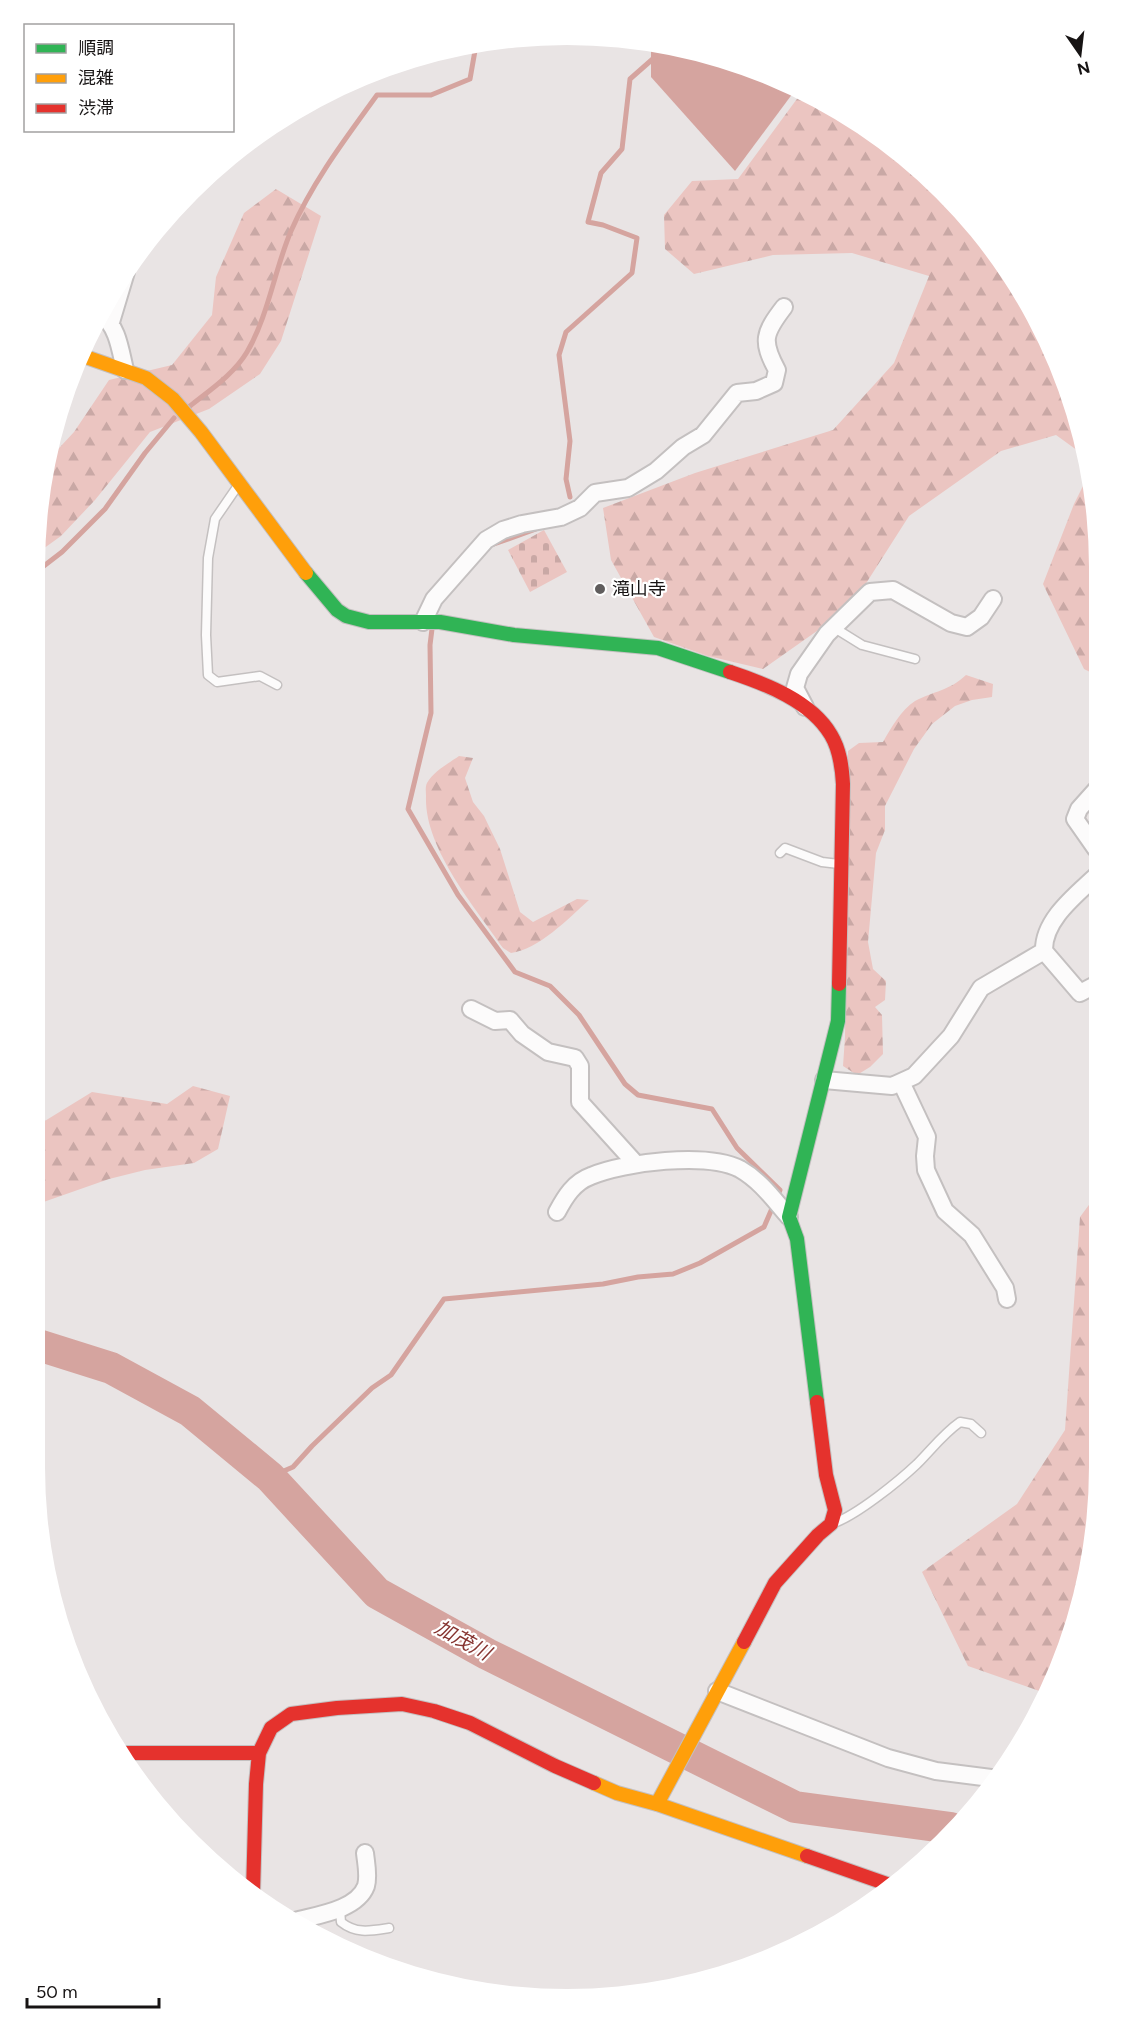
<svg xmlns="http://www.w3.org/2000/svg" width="1134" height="2034" font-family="Figtree,'Noto Sans JP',sans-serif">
	<defs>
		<pattern id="forest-firs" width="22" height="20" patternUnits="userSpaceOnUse" patternTransform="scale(1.5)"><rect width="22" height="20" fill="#ebc5c1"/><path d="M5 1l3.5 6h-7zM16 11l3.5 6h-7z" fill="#c9a8a5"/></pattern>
		<pattern id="cemetery-stones" width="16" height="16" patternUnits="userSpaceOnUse" patternTransform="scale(1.5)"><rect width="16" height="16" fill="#ebc5c1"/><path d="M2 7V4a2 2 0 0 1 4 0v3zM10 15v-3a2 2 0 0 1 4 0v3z" fill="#c9a8a5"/></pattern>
	</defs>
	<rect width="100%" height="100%" fill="#e9e4e4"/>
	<path fill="url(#forest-firs)" d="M802 92 834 106 943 190 1010 271 1071 396 1085 456 1056 435 1001 451 909 516 851 607 763 669 708 656 654 637 611 560 603 508 695 473 833 430 894 363 929 276 852 253 773 255 694 274 665 249 664 215 692 181 738 179Z
		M276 189 321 216 281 341 260 374 209 409 150 432 95 500 61 536 36 554V533L48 460 74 432 109 380 172 365 212 315 216 277 244 213Z
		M1089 474 1095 498 1096 675 1084 669 1043 584 1074 504Z
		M966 675 993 684 992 697 972 700 955 706 932 724 914 749 885 806V830L876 853 868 942 873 969 886 981 885 1000 875 1007 882 1015 883 1054 870 1067 857 1075 843 1066 845 1037 848 751 859 743 883 742C891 728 901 710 915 701 934 691 949 691 966 675Z
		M459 756 473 758 465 778 473 802 484 816 500 849 520 912 533 922 577 899 589 900C569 918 538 950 511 953L503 948C475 907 424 848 426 796 426 792 425 787 427 783 434 771 449 763 459 756Z
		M193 1086 230 1096 218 1149 194 1163 145 1170 109 1179 35 1205V1127L92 1092 167 1104Z
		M1097 1194 1098 1501 1081 1605 1045 1693 968 1666 922 1572 1017 1504 1065 1430 1080 1217Z"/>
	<path fill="url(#cemetery-stones)" d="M544 530 567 572 530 592 508 550Z"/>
	<path fill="#d5a49f" d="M654 43 738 63 796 89 735 171 651 77V45Z"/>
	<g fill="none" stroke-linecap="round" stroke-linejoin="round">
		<path stroke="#d5a49f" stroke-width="5" d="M190 406C210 390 234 374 247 352 268 317 275 268 291 231 313 181 346 138 377 95H431L470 79 476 45
			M570 497 566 479 570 441 559 355 566 332 632 273 637 238 603 225 588 222 601 173 622 149 630 79 655 57
			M494 544 536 529
			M36 572 62 552 105 509 145 453 174 418
			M270 1477 293 1467 312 1446 372 1388 391 1375 444 1299 603 1284 638 1277 673 1274 700 1263 764 1227 780 1190 737 1148 712 1109 638 1095 625 1084 579 1015 550 986 515 972 458 895 408 809 431 713 430 645 432 629"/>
		<path stroke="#d5a49f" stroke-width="32" d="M35 1344 111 1368 190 1411 270 1477 377 1593 487 1654 795 1807 951 1828"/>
		<g stroke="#c4c0c0" stroke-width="11">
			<path id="lane" d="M237 487 215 519 208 558 206 635 208 675 217 682 260 676 277 685
				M833 627 862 645 915 659
				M780 853 785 848 822 862 839 864
				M834 1523C857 1515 899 1481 917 1464 932 1449 943 1434 960 1422L971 1424 981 1433
				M340 1910 341 1922C356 1934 370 1931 389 1928"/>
		</g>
		<g stroke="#c4c0c0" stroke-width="20">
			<path id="street" d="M101 314C118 327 120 349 125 370
				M111 322 126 272
				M423 622 434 599 486 540 503 530 522 524 561 517 580 508 595 493 628 488 656 471 683 447 703 435 737 393 756 391 774 383 777 370C761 341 764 333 784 307
				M805 707 795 688 799 674 827 634 870 592 893 590 951 623 967 627 981 617 993 599
				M1096 790 1079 809 1075 819 1096 849
				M1044 951 1080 993 1097 984
				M471 1009 495 1021 510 1020 522 1034 548 1052 575 1058 580 1066V1102L636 1164
				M824 1080 892 1086 914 1076 951 1036 981 988 1044 951C1043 920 1076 895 1096 876
				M901 1082 927 1137 925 1156 926 1170 945 1211 972 1235 1005 1288 1007 1299
				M557 1212C565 1197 574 1182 591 1176 624 1162 707 1152 740 1169 761 1181 774 1200 789 1217
				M717 1691 888 1758 936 1771 991 1778
				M295 1921C317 1915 357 1910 366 1886 369 1876 366 1863 365 1853"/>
		</g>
		<g stroke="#c4c0c0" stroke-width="16">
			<path id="fast" d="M306 573 337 610 346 616 369 622H440L514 635 658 648 730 672
				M817 1402 797 1239 789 1217 838 1021 839 984"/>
		</g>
		<g stroke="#c4c0c0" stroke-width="16">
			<path id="slow" d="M83 356 146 378 173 399 201 432 306 573
				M594 1783 617 1793 657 1804 807 1856
				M657 1804 744 1642"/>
		</g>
		<g stroke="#c4c0c0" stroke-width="16">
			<path id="jam" d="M730 672C766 684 811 701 831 735 840 750 842 767 843 784L839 984
				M744 1642 775 1583 818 1535 831 1524 835 1510 826 1475 817 1402
				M124 1753H259
				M807 1856 890 1885
				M253 1893 256 1784 259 1753 271 1728 291 1714 337 1708 402 1704 434 1711 470 1723 555 1766 594 1783"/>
		</g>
		<use href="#lane" stroke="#fcfbfb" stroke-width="8"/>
		<use href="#street" stroke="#fcfbfb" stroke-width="16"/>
		<use href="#fast" stroke="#30b455" stroke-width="14"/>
		<use href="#slow" stroke="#ff9f0a" stroke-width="14"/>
		<use href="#jam" stroke="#e5322d" stroke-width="14"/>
	</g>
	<circle fill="#605d5d" stroke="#fff" stroke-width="2" cx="600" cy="589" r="6"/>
	<g text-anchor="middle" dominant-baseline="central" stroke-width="4.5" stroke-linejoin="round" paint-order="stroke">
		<g font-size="18" fill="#171414" stroke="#fff" text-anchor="start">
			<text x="612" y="589">滝山寺</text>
		</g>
		<g font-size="20" font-style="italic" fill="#863430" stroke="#fff">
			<text transform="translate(463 1640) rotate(29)">加茂川</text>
		</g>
	</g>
	<path d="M0 0H1134V2034H0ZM567 45H567A522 522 0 0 1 1089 567V1467A522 522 0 0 1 567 1989H567A522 522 0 0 1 45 1467V567A522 522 0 0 1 567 45Z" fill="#fff" fill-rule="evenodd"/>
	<rect x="24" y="24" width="210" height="108" fill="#ffffff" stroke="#a2a1a1" stroke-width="1.5"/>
	<rect x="36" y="44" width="30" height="9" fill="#30b455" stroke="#a2a1a1" stroke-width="1.5"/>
	<text x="78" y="54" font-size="18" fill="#171414">順調</text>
	<rect x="36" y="74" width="30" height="9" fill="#ff9f0a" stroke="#a2a1a1" stroke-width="1.5"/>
	<text x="78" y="84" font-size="18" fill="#171414">混雑</text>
	<rect x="36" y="104" width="30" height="9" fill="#e5322d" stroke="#a2a1a1" stroke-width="1.5"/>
	<text x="78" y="114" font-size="18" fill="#171414">渋滞</text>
	<g transform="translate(1080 54) rotate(166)" stroke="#ffffff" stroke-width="4.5" paint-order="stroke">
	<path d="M0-4.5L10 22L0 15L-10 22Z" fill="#171414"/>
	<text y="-9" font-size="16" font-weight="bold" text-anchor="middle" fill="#171414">N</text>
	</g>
	<path d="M27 1998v9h132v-9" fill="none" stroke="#171414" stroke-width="3"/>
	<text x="36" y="1998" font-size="18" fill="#171414" stroke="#ffffff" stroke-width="4.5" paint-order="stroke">50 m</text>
</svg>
